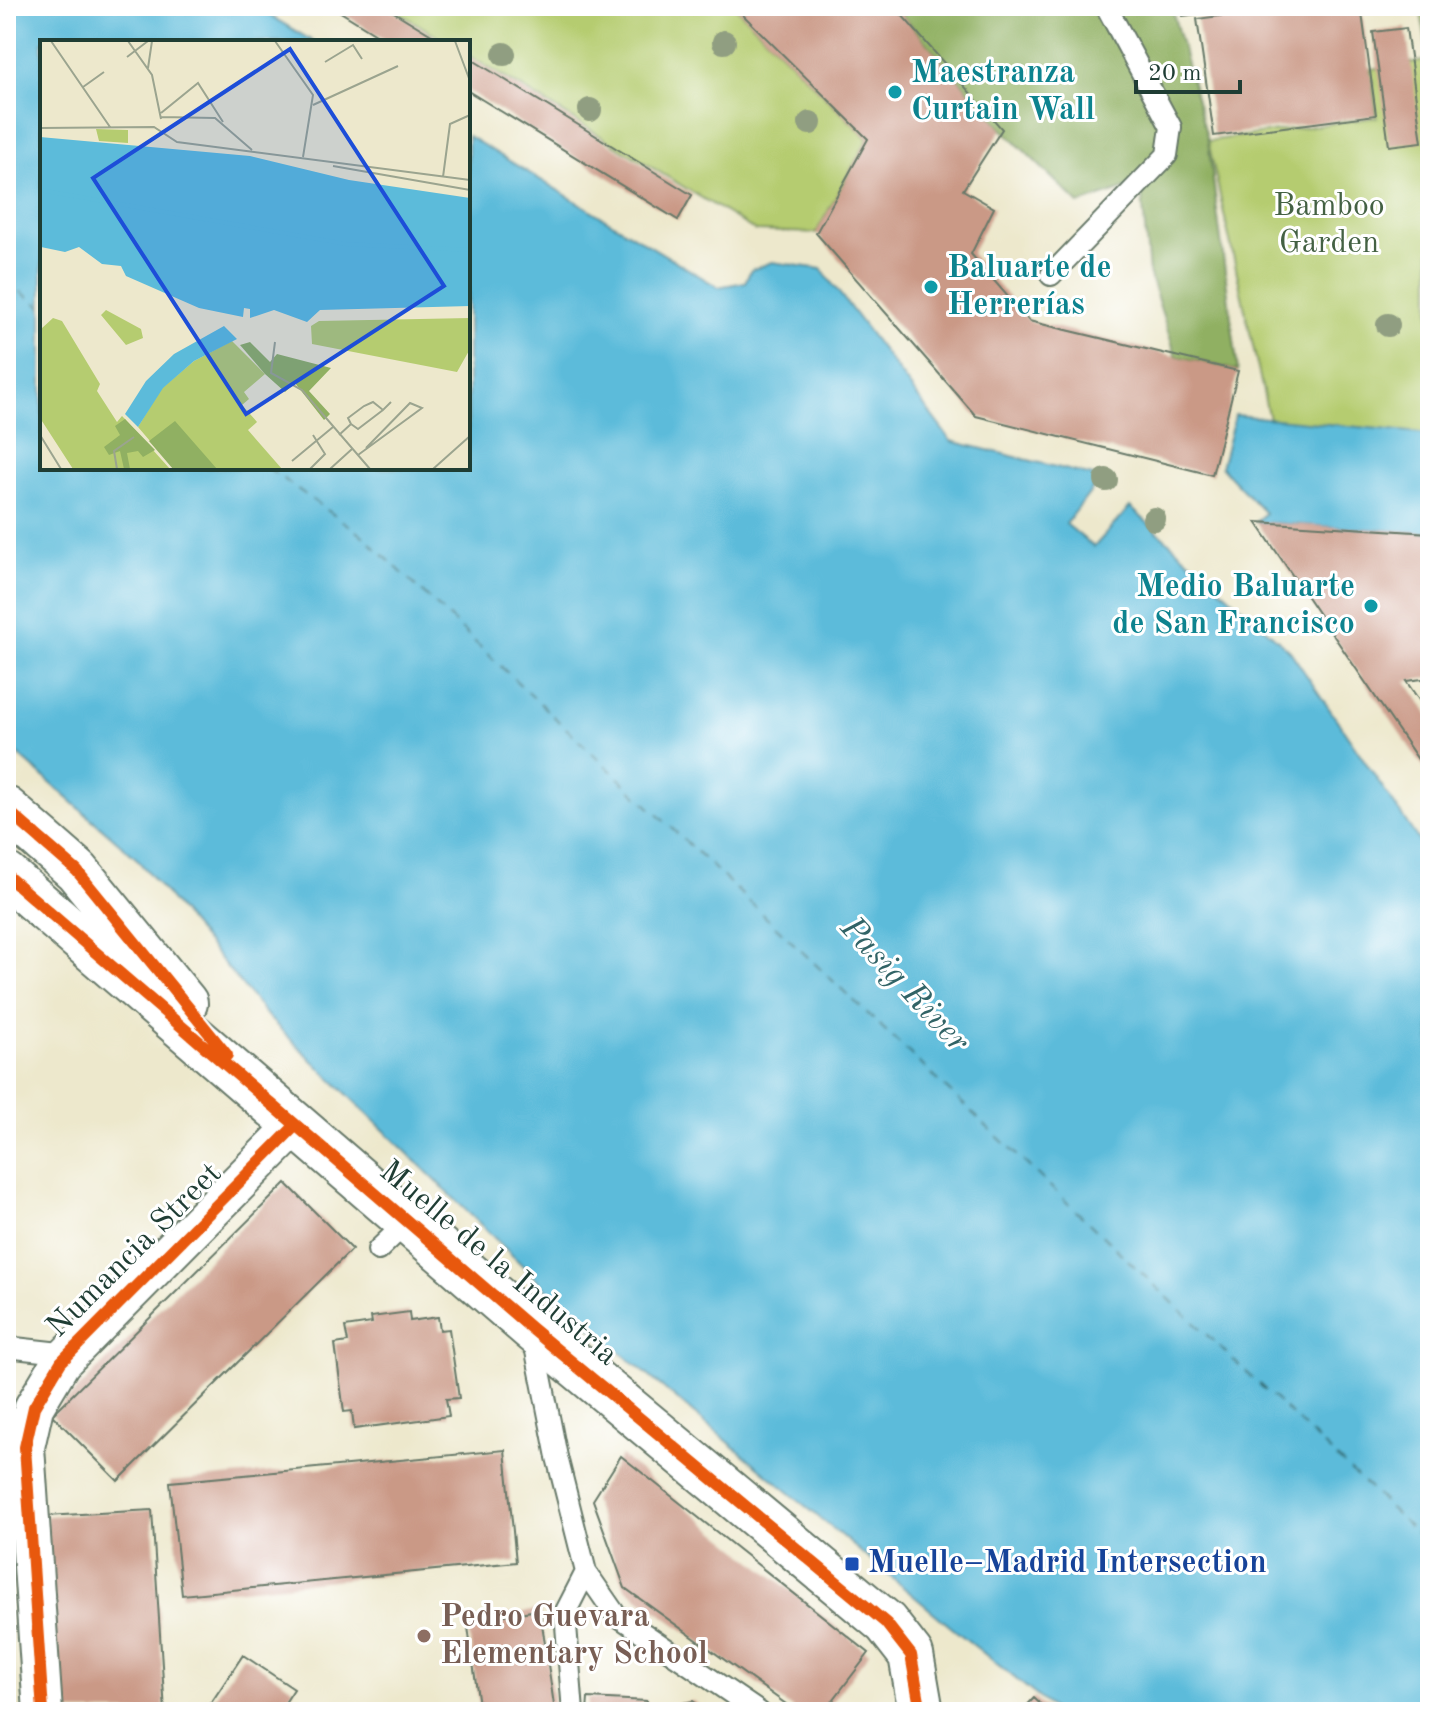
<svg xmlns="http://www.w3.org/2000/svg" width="1436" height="1718" font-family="'Old Standard TT',serif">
	<rect width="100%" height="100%" fill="#fff"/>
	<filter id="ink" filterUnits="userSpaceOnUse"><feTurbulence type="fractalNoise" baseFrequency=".0125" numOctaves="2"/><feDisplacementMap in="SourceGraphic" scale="16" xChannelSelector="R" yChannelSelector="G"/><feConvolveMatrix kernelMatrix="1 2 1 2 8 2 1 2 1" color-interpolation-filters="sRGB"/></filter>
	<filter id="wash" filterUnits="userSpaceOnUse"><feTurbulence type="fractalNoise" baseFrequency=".006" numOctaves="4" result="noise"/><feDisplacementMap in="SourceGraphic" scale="32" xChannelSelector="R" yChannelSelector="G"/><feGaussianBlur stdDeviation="1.8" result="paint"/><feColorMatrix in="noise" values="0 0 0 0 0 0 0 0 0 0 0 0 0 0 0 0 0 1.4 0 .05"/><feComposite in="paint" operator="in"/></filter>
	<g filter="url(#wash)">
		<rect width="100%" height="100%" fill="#ede8cc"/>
		<path fill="#b5cc70" stroke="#6a8452" stroke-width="2" d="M388 6H734L868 139 816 233 756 231 468 55V42H447Z
			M1420 6H1430V434L1269 419 1208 141 1377 117 1371 69 1429 60Z"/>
		<path fill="#90b062" stroke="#58764b" stroke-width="2" d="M894 6H1171L1208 141 1238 371 1176 356 1149 273 1141 183 1079 204 1002 129Z"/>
		<path fill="#5cbbda" stroke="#3e7c87" stroke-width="2" d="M6 6H254L314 42H42V468H468V136L718 287 745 282 751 270 772 262 821 269 951 441 1101 478 1066 524 1094 547 1130 507 1290 651 1430 857V1712H1057L951 1627 560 1302 269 1018 136 858 6 744Z
			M1235 415 1430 434V533L1256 522 1265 513 1221 467Z"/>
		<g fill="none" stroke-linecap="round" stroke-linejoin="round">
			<path stroke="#316366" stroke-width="2" stroke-dasharray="10 8" stroke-linecap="butt" d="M6 281 42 307
				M268 468 362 535 1430 1546"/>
		</g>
		<g id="blocks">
			<path fill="#ca9986" d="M331 6H384L443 42H389Z
				M734 6H894L1002 129 963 190 994 208 971 254 1029 321 1238 371 1212 475 976 416 816 233 868 139Z
				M1182 6H1246V8L1183 16Z
				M1295 6H1361L1376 115 1214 136 1197 19Z
				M1406 28 1422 142 1389 146 1373 32Z
				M468 57 692 195 678 220 468 91Z
				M1256 522 1430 533V678L1406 681 1430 716V777Z
				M286 1183 352 1249 118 1481 52 1415Z
				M409 1312 410 1321 438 1317 440 1330 449 1329 459 1398 446 1399 449 1416 354 1429 352 1411 344 1412 335 1344 348 1342 345 1327 372 1323 371 1317Z
				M505 1450 516 1562 182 1595 170 1482Z
				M621 1456 869 1653 824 1712H797L625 1588 593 1500Z
				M152 1510 165 1712H59L46 1516Z
				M540 1610 555 1712H480L467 1620Z
				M243 1655 294 1689 279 1712H205Z
				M588 1698 647 1701 646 1712H587Z
				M1034 1698 1049 1712H1021Z
				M693 1701 707 1712H671V1705Z"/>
		</g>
	</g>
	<g filter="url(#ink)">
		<use href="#blocks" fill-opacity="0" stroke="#677969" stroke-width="2"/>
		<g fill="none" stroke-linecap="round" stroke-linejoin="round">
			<g stroke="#677969" stroke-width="24">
				<path id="service" d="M1051 275 1167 155 1171 127 1106 6
					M378 1250 407 1222
					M533 1336 557 1457 586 1572 615 1614 759 1712
					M6 1347 69 1354
					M573 1712 565 1613 586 1572"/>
			</g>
			<g stroke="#677969" stroke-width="42">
				<path id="minor" d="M43 1712 25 1447 34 1407 61 1362 295 1126"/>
			</g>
			<g stroke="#677969" stroke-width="48">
				<path id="tertiary" d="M6 809 77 871 185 1003
					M6 875 531 1328 886 1623 911 1655 921 1712"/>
			</g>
			<use href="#service" stroke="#fff" stroke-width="20"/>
			<use href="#minor" stroke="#fff" stroke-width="38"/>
			<use href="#tertiary" stroke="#fff" stroke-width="44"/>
			<g stroke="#fff" stroke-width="17">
				<path id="cycleway" d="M6 809 77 871 227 1055
					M6 875 531 1328 886 1623 911 1655 921 1712
					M43 1712 25 1447 34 1407 61 1362 295 1126"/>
			</g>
			<use href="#cycleway" stroke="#e8590c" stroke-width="12"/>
		</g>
		<g fill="#909e81">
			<circle cx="724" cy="42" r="12"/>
			<circle cx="504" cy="54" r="12"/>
			<circle cx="590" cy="110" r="12"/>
			<circle cx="810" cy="123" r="12"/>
			<circle cx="1388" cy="325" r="12"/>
			<circle cx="1106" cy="480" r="12"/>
			<circle cx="1154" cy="519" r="12"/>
		</g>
	</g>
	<g fill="#0f9aa8" stroke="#fff" stroke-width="3">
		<circle cx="895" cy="92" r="8"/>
		<circle cx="931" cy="287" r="8"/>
		<circle cx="1371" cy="606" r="8"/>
	</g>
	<rect fill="#1a4fb4" stroke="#fff" stroke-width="3" x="844" y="1556" width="16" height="16" rx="4"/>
	<circle fill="#8d6e63" stroke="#fff" stroke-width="3" cx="424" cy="1636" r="8"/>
	<g text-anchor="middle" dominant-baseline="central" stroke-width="6" stroke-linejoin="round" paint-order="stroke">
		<g font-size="32" font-weight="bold" fill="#0d838f" stroke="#fff" text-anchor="start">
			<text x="911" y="74">Maestranza<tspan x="911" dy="37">Curtain Wall</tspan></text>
			<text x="947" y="269">Baluarte de<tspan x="947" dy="37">Herrerías</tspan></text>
			<text x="1355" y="588" text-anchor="end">Medio Baluarte<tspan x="1355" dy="37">de San Francisco</tspan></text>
		</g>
		<g font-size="32" fill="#446143" stroke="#fff">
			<text x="1329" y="207">Bamboo<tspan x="1329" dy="37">Garden</tspan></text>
		</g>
		<g font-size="32" fill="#1f3d34" stroke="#fff">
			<text transform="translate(135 1251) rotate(-45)">Numancia Street</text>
			<text transform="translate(498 1264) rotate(40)">Muelle de la Industria</text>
		</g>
		<g font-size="32" font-weight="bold" fill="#164399" stroke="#fff" text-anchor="start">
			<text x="868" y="1564">Muelle–Madrid Intersection</text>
		</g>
		<g font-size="32" font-weight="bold" fill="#785e54" stroke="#fff" text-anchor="start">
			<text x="440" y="1618">Pedro Guevara<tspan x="440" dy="37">Elementary School</tspan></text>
		</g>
		<g font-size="34" font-style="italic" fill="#316366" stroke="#fff">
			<text transform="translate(904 985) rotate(47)">Pasig River</text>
		</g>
	</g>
	<g transform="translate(40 40)">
		<rect width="430" height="430" fill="#ede8cc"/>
		<path d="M56 89 88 90V103L59 101ZM66 270 101 289 103 298 86 305 61 275ZM13 278 22 281 60 344 57 351 77 382 82 376 85 379 130 429H33L0 378 1 289ZM430 278V309L417 332 272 304 271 286 279 281ZM192 301 225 334 204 352 209 359 202 365 217 382 208 390 242 429H134L98 387 121 349 154 321Z" fill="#b5cc70"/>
		<path d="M210 302 230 322 237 314 291 328 269 351 290 374 284 380 255 343 245 352 225 334 200 305ZM85 379 115 410 103 417 98 411 87 413 90 429H84L80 411 69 415 64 407 80 395 75 386ZM135 381 177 429H133L109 401Z" fill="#90b062"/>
		<path d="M0 97 210 116 309 140 430 158V266L280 270 267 282 234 270 210 278V269L204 268 203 277 159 268 86 236 81 226 62 224 39 207 25 212 1 207ZM184 286 197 299 154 321 123 348 98 387 85 374 106 341 134 314Z" fill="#5cbbda"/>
		<path fill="none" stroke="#5cbbda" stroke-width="4" d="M0 150 306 204 430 210"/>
		<path fill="none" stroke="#9ba48f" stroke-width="2" d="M11 1 70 87M88 1 112 35 121 79M235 1 273 55 263 117M415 1 430 41M87 17 108 1M285 22 313 5 322 19M108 28 112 1M43 47 64 32M273 65 358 26M121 73 158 43 183 82M121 77 175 78 212 110M0 88 114 87 137 102 430 140M293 126 430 150M403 137 410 84 430 75M235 302 231 333 262 350 330 429M311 384 318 389 343 370M0 395 21 429M299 395 311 384 308 378 324 366 333 362 343 370 351 362M318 415 382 368 370 363 326 408M252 421 293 387M77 429 74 411 94 397M270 429 285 414 273 395M290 429 312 409M393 429 430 396"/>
		<path fill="#1d4ed8" fill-opacity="0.15" stroke="#1d4ed8" stroke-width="4" d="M250 9 404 246 206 374 53 138Z"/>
		<rect width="430" height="430" fill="none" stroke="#1f3d34" stroke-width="4"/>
	</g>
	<rect width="1436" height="1718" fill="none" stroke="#fff" stroke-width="32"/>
	<path d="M1136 80v12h104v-12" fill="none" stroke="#1f3d34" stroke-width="4"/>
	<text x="1148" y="80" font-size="24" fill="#1f3d34" stroke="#ffffff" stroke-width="6" paint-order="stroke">20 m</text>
</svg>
